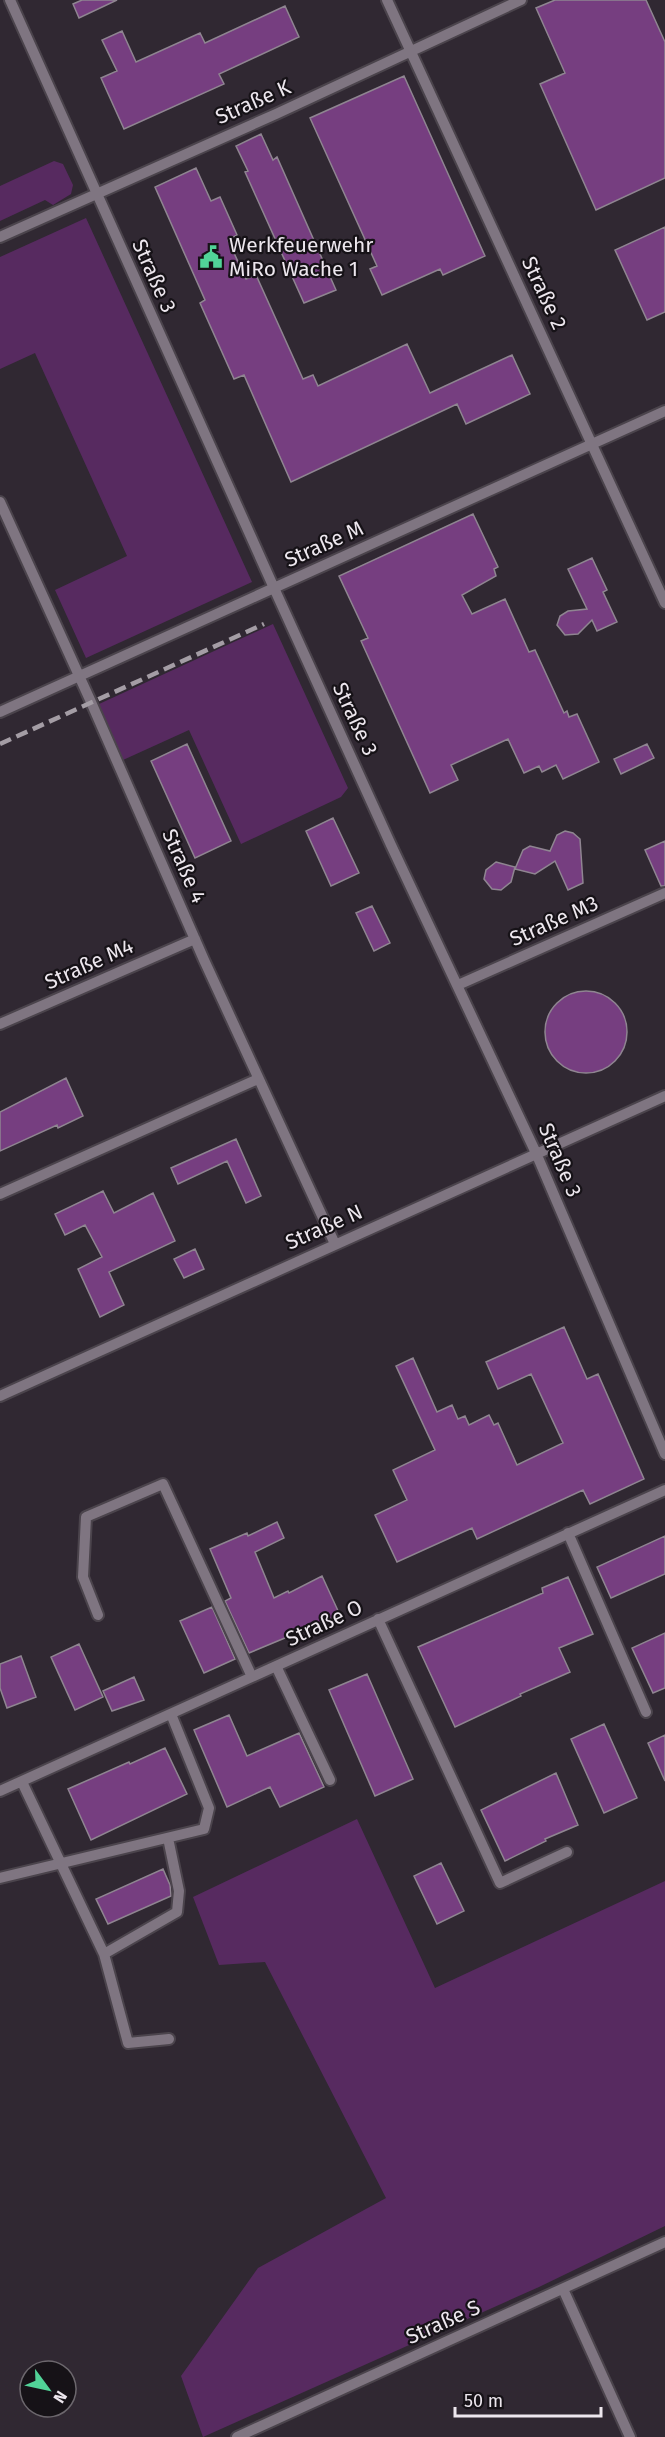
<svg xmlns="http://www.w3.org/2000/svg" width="665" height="2437" font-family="'Fira Sans',sans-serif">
	<rect width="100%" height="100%" fill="#302832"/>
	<path fill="#572a60" d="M54 161 63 164 73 185 71 194 53 205 45 200 0 221V186Z
		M86 218 252 582 86 658 55 590 127 556 35 353 0 369V257Z
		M273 624 348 788 341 797 241 844 189 730 123 760 99 704Z
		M357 1819 435 1988 665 1881V2226L539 2287 203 2437 181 2376 258 2268 386 2198 265 1962 219 1965 193 1897Z"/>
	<path fill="#763e80" stroke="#8f8591" stroke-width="1.5" d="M82 0H117L79 18 73 4Z
		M555 0H646L665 42V178L596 210 540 84 565 73 536 8Z
		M285 6 299 37 219 74 224 84 124 129 101 78 117 71 102 40 122 31 136 62 200 33 205 43Z
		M404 76 485 256 443 275 440 269 382 295 370 269 377 266 310 118Z
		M261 134 273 160 277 157 336 290 304 303 245 172 248 171 236 146Z
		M196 168 211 201 220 197 237 235 228 240 246 279 256 275 303 379 313 375 318 386 407 344 430 393 512 355 530 394 466 424 457 404 291 482 244 375 234 379 200 303 205 300 155 187Z
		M665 227V312L647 320 615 250Z
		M473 514 498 567 494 569 496 576 462 595 472 614 505 599 529 652 535 650 564 713 567 711 569 717 577 714 599 762 563 779 556 765 542 772 539 766 524 773 508 739 451 765 458 780 430 793 361 641 368 638 339 576Z
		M592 558 607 590 603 592 617 622 597 631 592 620 578 634 565 635 557 625 560 616 568 611 587 609 568 569Z
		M187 744 231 841 195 858 151 761Z
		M647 744 654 758 621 774 614 759Z
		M333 818 359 873 331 886 306 831Z
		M565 831 573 833 580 839 583 883 568 890 555 861 535 874 515 869 523 850 530 846 550 851 557 835Z
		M665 841V886H661L645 850Z
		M496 862 515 867 511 882 501 890 492 889 484 879 486 870Z
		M372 906 390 943 374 951 356 913Z
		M545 1032a41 41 0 1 1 82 0a41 41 0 1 1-82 0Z
		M66 1078 83 1116 58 1128 57 1125 0 1151V1112Z
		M236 1139 261 1196 246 1203 227 1161 178 1184 171 1168Z
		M103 1191 114 1213 153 1193 175 1241 109 1272 124 1305 100 1317 78 1269 102 1257 85 1225 65 1235 55 1214Z
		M195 1249 204 1269 184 1278 174 1259Z
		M564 1327 587 1379 598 1374 644 1479 590 1504 583 1490 477 1539 472 1528 397 1562 375 1515 407 1500 393 1470 435 1450 396 1366 413 1358 437 1412 452 1405 458 1419 465 1416 469 1425 489 1415 494 1425 498 1423 517 1465 563 1443 531 1374 498 1389 486 1362Z
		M277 1522 284 1538 255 1552 274 1598 288 1591 289 1593 322 1576 340 1615 249 1653 225 1601 231 1598 210 1549 247 1533 248 1536Z
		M665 1536V1574L611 1598 597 1567Z
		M568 1577 593 1634 559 1648 570 1672 520 1694 521 1696 455 1727 418 1647 543 1593 542 1588Z
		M212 1607 235 1659 204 1673 180 1621Z
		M665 1633V1688L653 1693 632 1648Z
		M79 1644 103 1697 75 1710 51 1657Z
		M21 1656 36 1697 7 1708 0 1688V1664Z
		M367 1674 413 1779 375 1796 329 1690Z
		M134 1677 144 1700 112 1711 103 1691Z
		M229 1715 247 1756 299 1733 324 1787 280 1807 270 1787 227 1807 194 1730Z
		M604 1724 637 1798 604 1813 571 1739Z
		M665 1735V1781L648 1743Z
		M165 1748 187 1794 91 1840 68 1789 129 1762 130 1764Z
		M556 1773 578 1825 545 1839 546 1841 505 1861 481 1810Z
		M441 1863 464 1911 437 1924 414 1876Z
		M163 1869 170 1885 171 1896 108 1924 96 1899Z"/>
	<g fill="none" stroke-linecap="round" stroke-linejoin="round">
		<g stroke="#4b444c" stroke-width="14">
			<path id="service" d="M10 0 274 588 391 845 536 1153 665 1454
				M387 0 665 603
				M0 237 276 114 521 0
				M0 502 91 702 204 960 335 1244
				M0 712 665 411
				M458 985 665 893
				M0 1024 195 939
				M0 1194 258 1079
				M0 1396 665 1096
				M568 1533 646 1712
				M98 1615 83 1577 86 1517 163 1484 252 1677
				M378 1619 500 1883 567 1852
				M276 1666 330 1780
				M22 1782 104 1954 128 2043 169 2039
				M0 1791 665 1490
				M0 1878 204 1829 209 1808 171 1714
				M104 1954 177 1912 179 1891 168 1838
				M563 2289 630 2437
				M237 2437 665 2242"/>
		</g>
		<use href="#service" stroke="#7f7581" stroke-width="10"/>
		<path stroke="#a49da5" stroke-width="4.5" stroke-dasharray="12 6" stroke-linecap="butt" d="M0 744 264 624"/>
	</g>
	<defs>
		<g id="civic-bare" transform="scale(1.8)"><path d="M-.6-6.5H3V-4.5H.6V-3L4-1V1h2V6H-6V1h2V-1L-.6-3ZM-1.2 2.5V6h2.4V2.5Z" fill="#51d398" stroke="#161217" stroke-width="2.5" paint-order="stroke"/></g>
	</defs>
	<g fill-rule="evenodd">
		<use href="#civic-bare" x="211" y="257"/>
	</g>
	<g text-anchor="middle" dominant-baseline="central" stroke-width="4.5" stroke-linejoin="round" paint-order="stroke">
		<g font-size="21" fill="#ede7ee" stroke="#161217">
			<text transform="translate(253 102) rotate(-24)">Straße K</text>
			<text transform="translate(154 276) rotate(66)">Straße 3</text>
			<text transform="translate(544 293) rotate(65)">Straße 2</text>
			<text transform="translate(324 544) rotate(-24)">Straße M</text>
			<text transform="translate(355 719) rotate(65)">Straße 3</text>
			<text transform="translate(184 866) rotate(66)">Straße 4</text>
			<text transform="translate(554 921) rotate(-24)">Straße M3</text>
			<text transform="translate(89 964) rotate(-24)">Straße M4</text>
			<text transform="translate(560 1160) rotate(67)">Straße 3</text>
			<text transform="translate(324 1227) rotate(-24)">Straße N</text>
			<text transform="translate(324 1623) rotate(-25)">Straße O</text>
			<text transform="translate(443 2322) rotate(-24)">Straße S</text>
		</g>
		<g font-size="21" fill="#ede7ee" stroke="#161217" text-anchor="start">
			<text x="229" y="245">Werkfeuerwehr<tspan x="229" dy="24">MiRo Wache 1</tspan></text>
		</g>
	</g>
	<g transform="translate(48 2389) rotate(123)"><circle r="28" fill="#161217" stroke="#6c676d" stroke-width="1.5"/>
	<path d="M0-4.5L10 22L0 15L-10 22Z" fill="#51d398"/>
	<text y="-9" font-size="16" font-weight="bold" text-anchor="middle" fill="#ede7ee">N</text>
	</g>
	<path d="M455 2407v9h146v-9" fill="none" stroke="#ede7ee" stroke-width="3"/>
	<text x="464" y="2407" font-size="18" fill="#ede7ee" stroke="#161217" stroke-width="4.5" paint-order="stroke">50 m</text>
</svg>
